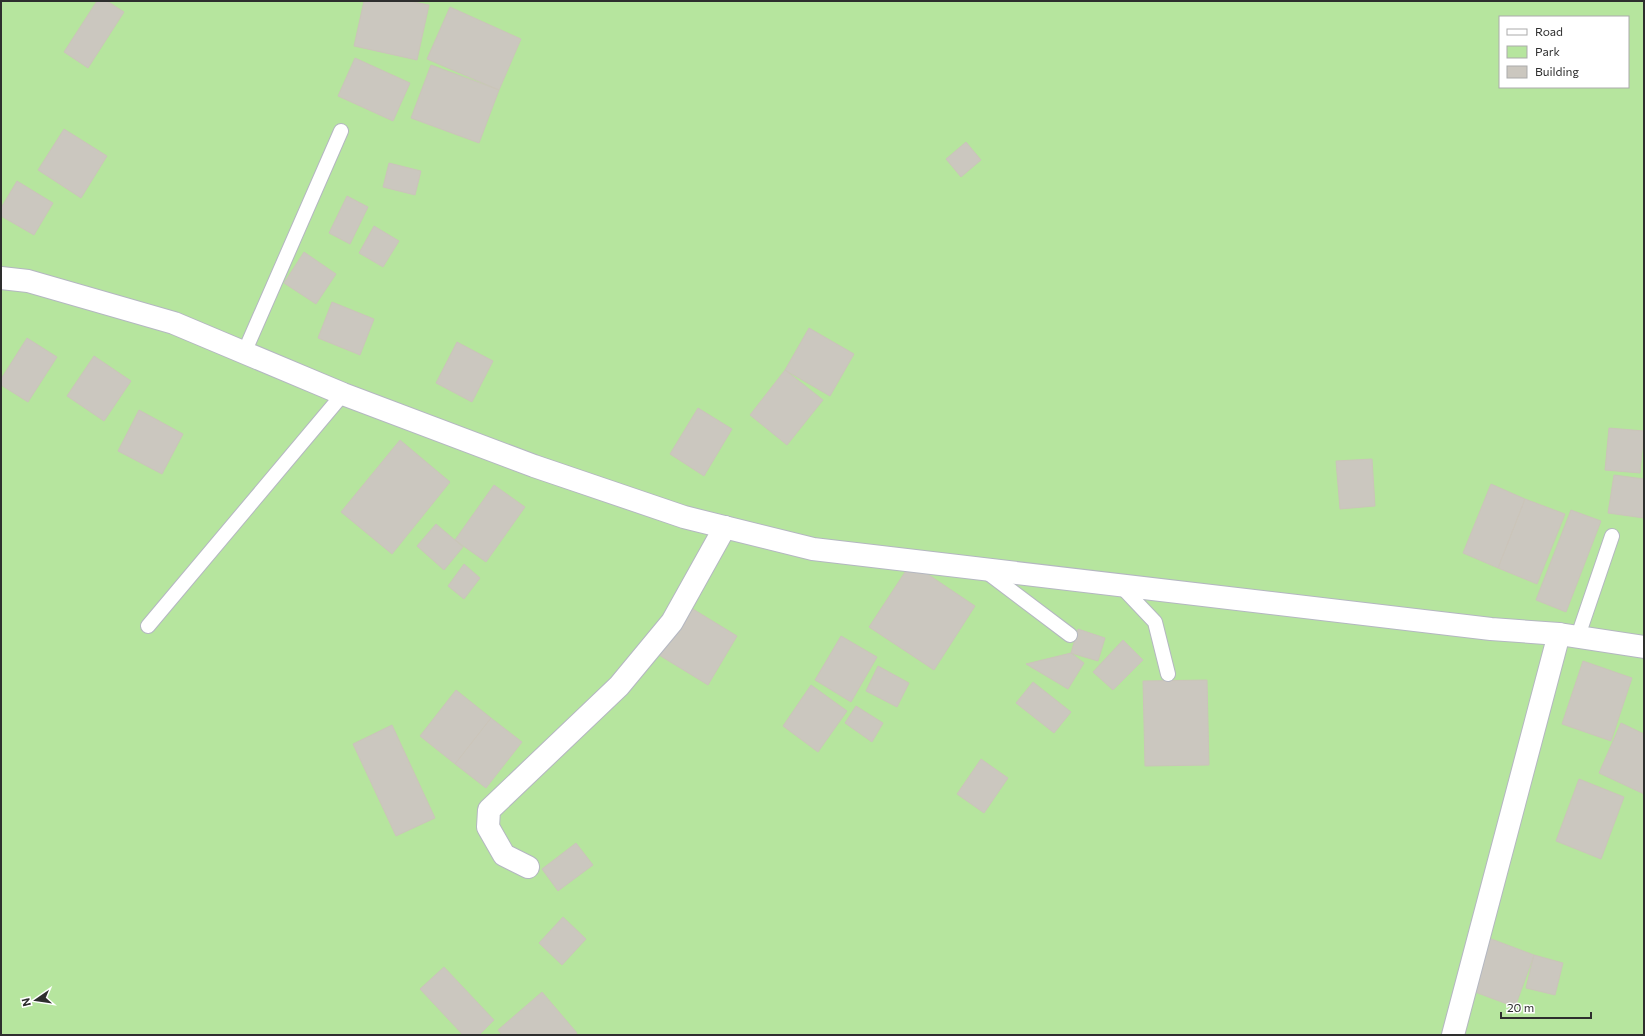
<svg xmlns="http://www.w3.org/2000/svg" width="1645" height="1036" font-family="Commissioner,sans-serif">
	<rect width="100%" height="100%" fill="#efe9e1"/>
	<path fill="#b6e59e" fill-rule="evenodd" d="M1 1H1644V1035H1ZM1500 17H1628V87H1500Z"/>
	<path fill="#cbc7bf" stroke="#cbc5ba" d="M97 1H107L124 12 88 68 64 52Z
		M364 1H409L429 5 417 60 354 46Z
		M450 7 521 39 499 90 427 59Z
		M355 58 410 83 393 121 338 96Z
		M431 65 499 90 479 143 411 118Z
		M64 129 107 156 81 198 38 170Z
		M966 142 981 160 961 177 946 159Z
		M389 163 421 171 415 195 383 187Z
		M17 181 53 203 34 235 1 216V208Z
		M347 196 368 207 350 244 329 233Z
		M374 226 399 241 383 267 359 253Z
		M304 252 336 274 316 304 284 283Z
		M332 302 374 319 360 355 318 338Z
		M809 328 854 354 830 396 785 370Z
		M27 338 57 357 28 402 1 385V379Z
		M457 342 493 361 472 402 436 383Z
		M94 356 131 381 104 421 67 396Z
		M785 370 823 400 787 445 750 415Z
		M698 408 732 429 704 476 670 454Z
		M139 410 183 434 162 474 118 451Z
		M1609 428 1644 431 1640 473 1605 470Z
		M400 440 450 482 392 554 341 512Z
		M1372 459 1375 506 1340 509 1336 461Z
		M1614 475 1644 479V518L1608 513Z
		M1491 484 1525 499 1498 568 1463 553Z
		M494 485 525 507 486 562 455 540Z
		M1525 499 1565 514 1537 584 1498 568Z
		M1571 510 1601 521 1566 612 1536 600Z
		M436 524 463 547 444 570 417 546Z
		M911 563 975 606 934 670 869 627Z
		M464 564 480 578 464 599 448 586Z
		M688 606 737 636 708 685 659 655Z
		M1078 629 1105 638 1098 661 1071 653Z
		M841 636 877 657 851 702 815 680Z
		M1123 640 1143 660 1113 690 1093 672Z
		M1071 653 1084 663 1068 689 1026 664Z
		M1583 661 1632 678 1611 741 1562 724Z
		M878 666 909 683 897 707 866 691Z
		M1207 680 1209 765 1145 766 1143 681Z
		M1033 682 1071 712 1054 733 1016 703Z
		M811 685 847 711 818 752 783 726Z
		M456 690 491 718 455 764 420 736Z
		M856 706 883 723 872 742 845 723Z
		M491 718 522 742 486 788 455 764Z
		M1621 723 1644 734V794L1599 773Z
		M392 725 435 818 396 836 353 744Z
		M981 759 1008 778 984 813 957 794Z
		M1579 779 1624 797 1601 859 1556 841Z
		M576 843 593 865 558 891 542 869Z
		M563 917 586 939 562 965 539 943Z
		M1486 937 1534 955 1515 1007 1467 989Z
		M1534 955 1563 963 1555 995 1526 988Z
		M444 967 494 1020 479 1035H463L420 989Z
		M542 992 577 1033 575 1035H502L498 1030Z"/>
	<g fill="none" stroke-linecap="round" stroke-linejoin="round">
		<g stroke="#b4b7c1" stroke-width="16">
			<path id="lane" d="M244 353 341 131
				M984 570 1070 635
				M1120 585 1155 622 1168 674
				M148 626 343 394
				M1578 636 1612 536"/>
		</g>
		<g stroke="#b4b7c1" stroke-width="24">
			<path id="street" d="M528 867 504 855 488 827 489 810 619 686 672 622 725 527
				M1453 1035 1559 634"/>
		</g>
		<g stroke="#b4b7c1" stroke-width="24">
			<path id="secondary" d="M1 278 28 281 174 323 343 394 534 466 684 517 813 549 1491 629 1559 634 1644 647"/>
		</g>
		<use href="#lane" stroke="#fff" stroke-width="14"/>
		<use href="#street" stroke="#fff" stroke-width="22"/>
		<use href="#secondary" stroke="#fff" stroke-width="22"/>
	</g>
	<rect width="1645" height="1036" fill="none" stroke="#2e2e2e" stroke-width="4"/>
	<rect x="1499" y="16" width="130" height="72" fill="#ffffff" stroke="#ababab"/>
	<rect x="1507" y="29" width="20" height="6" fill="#ffffff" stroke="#ababab"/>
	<text x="1535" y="36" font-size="12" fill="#2e2e2e">Road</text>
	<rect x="1507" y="46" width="20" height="12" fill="#b6e59e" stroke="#ababab"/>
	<text x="1535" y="56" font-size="12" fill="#2e2e2e">Park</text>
	<rect x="1507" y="66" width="20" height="12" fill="#cbc7bf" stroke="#ababab"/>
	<text x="1535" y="76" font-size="12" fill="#2e2e2e">Building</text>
	<g transform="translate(36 1000) rotate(257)" stroke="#ffffff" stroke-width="3" paint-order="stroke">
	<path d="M0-3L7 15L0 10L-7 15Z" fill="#2e2e2e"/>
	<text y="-6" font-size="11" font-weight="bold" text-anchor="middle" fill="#2e2e2e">N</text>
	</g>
	<path d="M1501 1012v6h90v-6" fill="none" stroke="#2e2e2e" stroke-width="2"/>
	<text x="1507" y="1012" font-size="12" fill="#2e2e2e" stroke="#ffffff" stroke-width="3" paint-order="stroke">20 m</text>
</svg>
